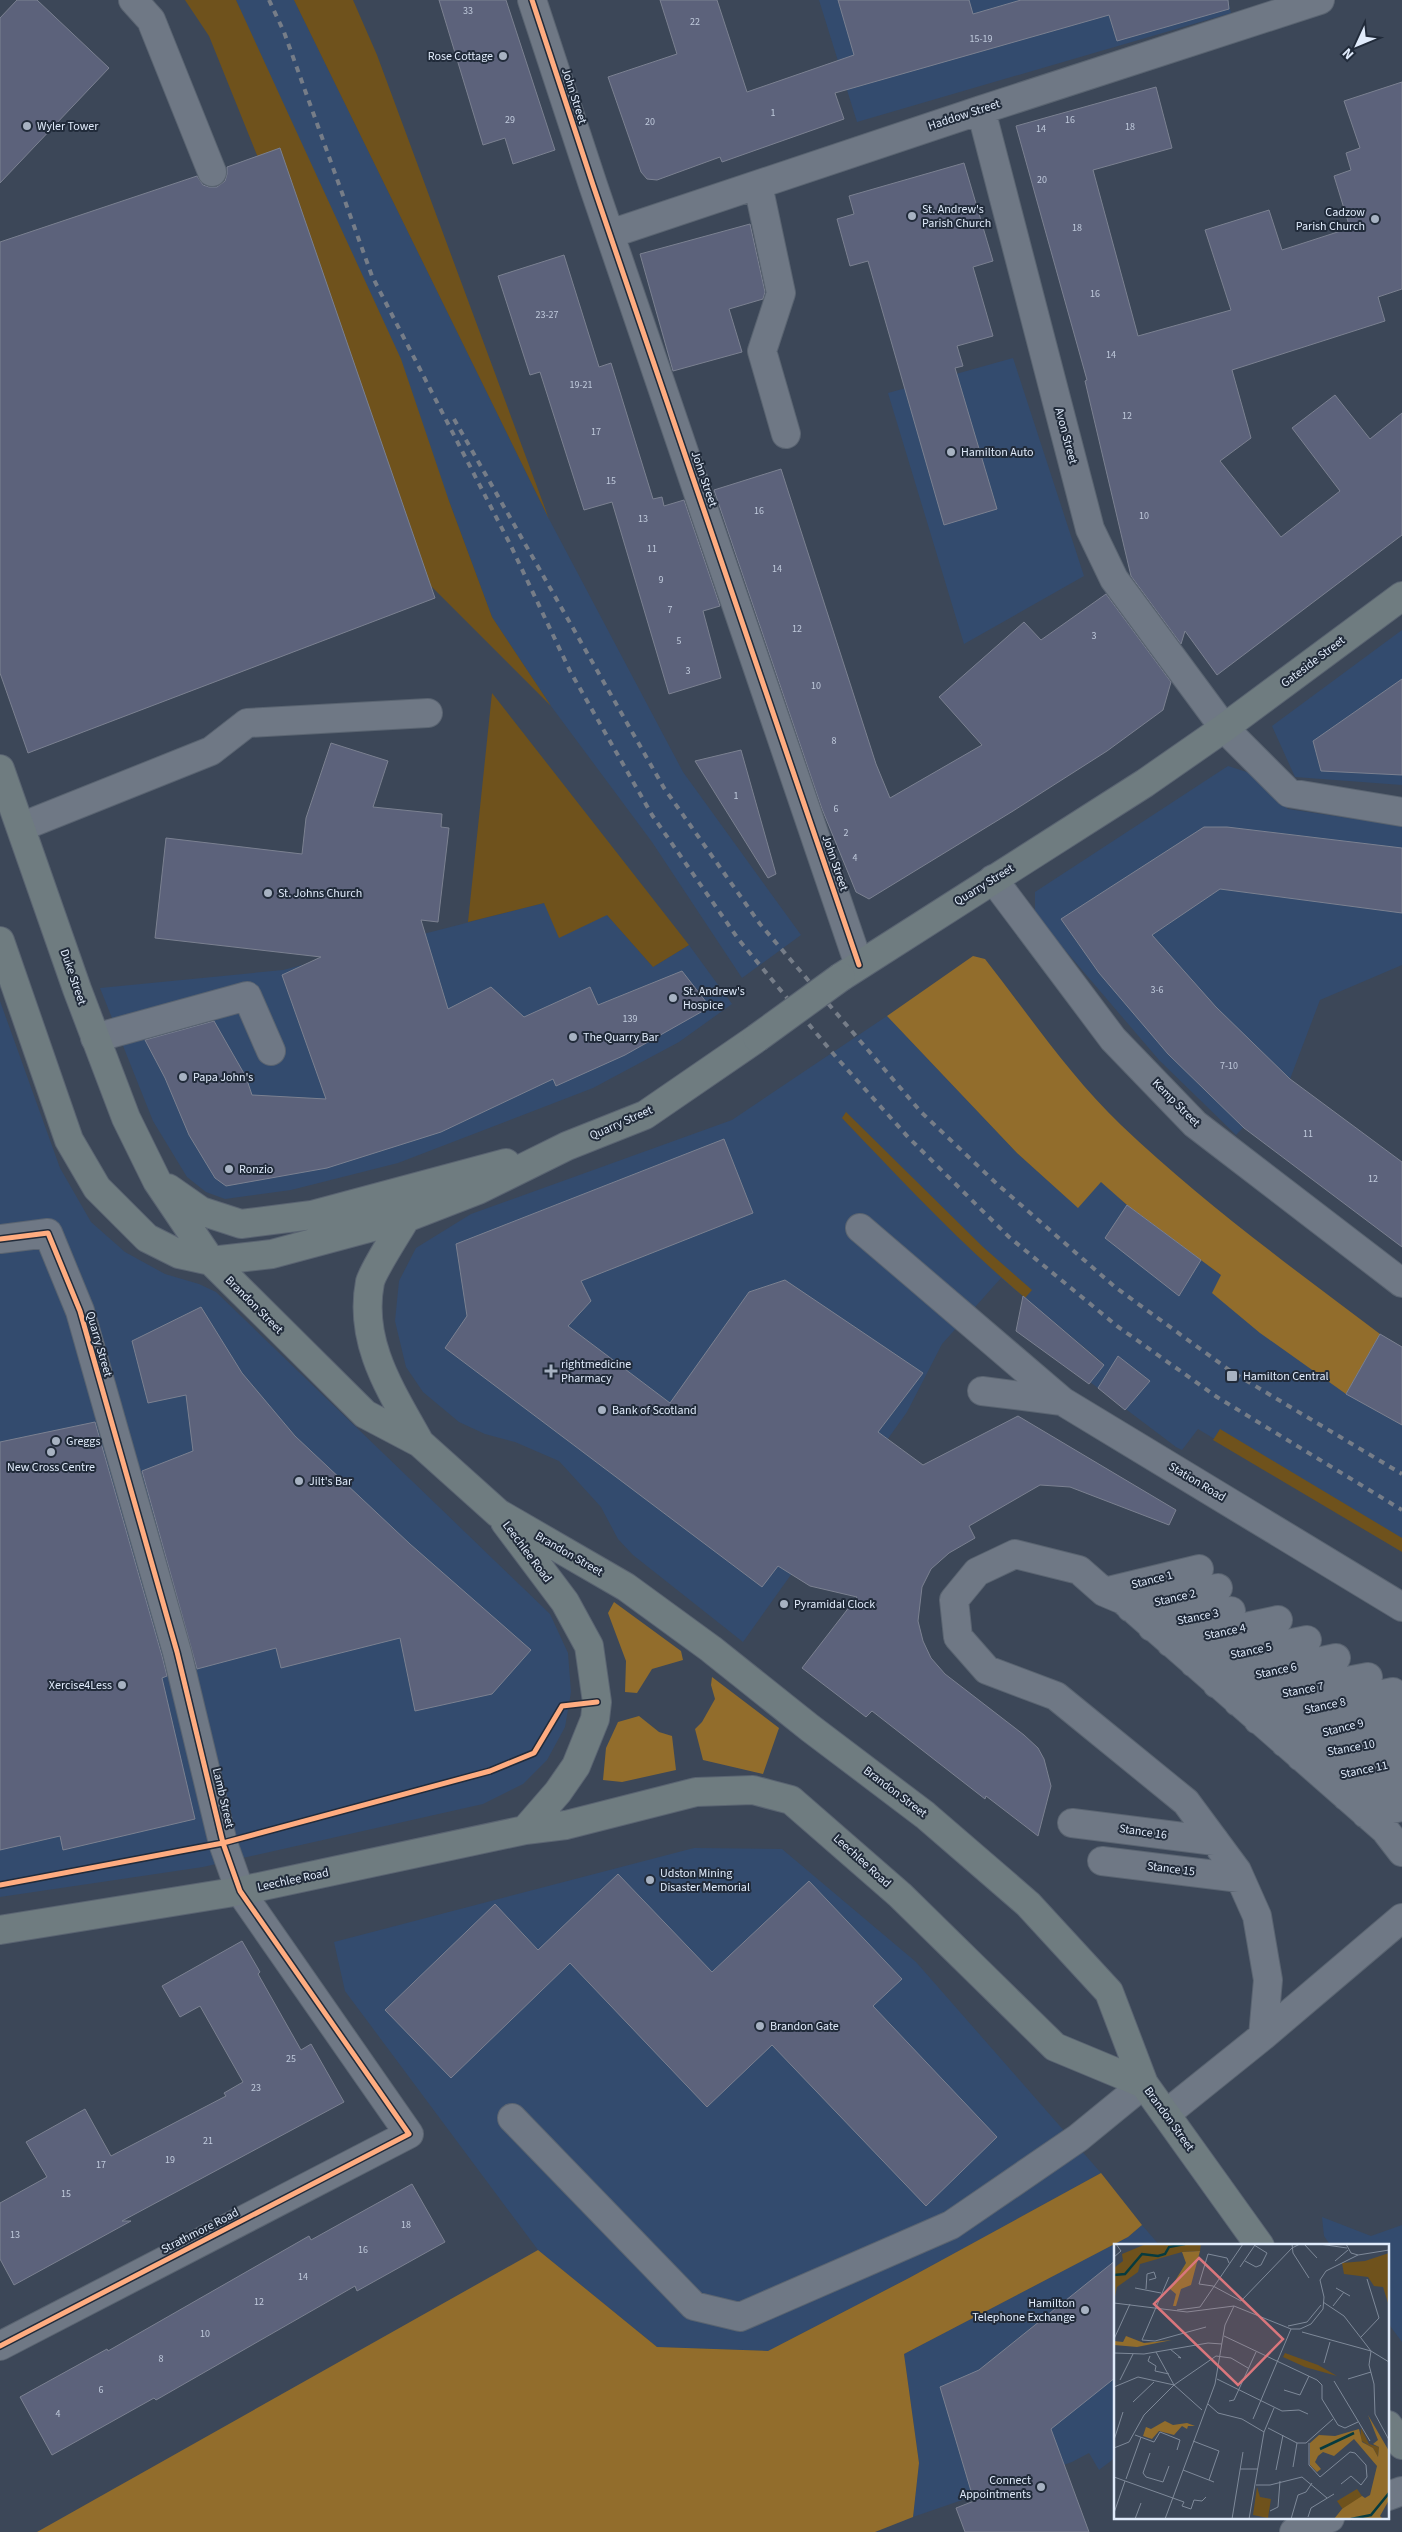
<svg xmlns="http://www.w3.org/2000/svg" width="1402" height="2532" font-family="'Source Sans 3',sans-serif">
	<rect width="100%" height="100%" fill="#3c4758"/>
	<path fill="#334b6e" d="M236 0H294L549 519 683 772 801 935 742 978 652 842 551 706 492 617 449 501Z
		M819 0H1228L1231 13 857 122Z
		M1013 358 1084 576 964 644 888 393Z
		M1402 630V785L1295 777 1272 726Z
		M1228 766 1250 773 1288 809 1402 826V965L1320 1000 1290 1079 1236 1135 1159 1060 1035 915V892Z
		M544 903 607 915 653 967 689 945 732 1004 679 1042 593 1088 398 1163 291 1190 225 1199 206 1192 187 1177 153 1121 100 988 283 970Z
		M0 1001 60 1168 91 1222 125 1252 165 1274 199 1284 216 1292 550 1614 568 1653 571 1692 565 1727 547 1760 523 1784 483 1804 203 1867 0 1897Z
		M887 1016 1017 1153 1078 1207 1101 1181 1127 1205 1221 1275 1346 1394 1402 1425V1552L1198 1429 1182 1450 1176 1447 1090 1382 1103 1363 1001 1278 942 1344 907 1412 743 1642 633 1555 618 1539 601 1507 559 1461 515 1442 485 1434 459 1422 423 1392 406 1367 395 1321 399 1281 416 1248 471 1214 732 1120Z
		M694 1848 782 1849 916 1962 1101 2173 909 2278 768 2351 657 2347 538 2250 345 1991 334 1942Z
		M1322 2217 1371 2236 1402 2225V2342L1388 2323V2246H1331L1324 2236Z
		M1142 2225 1160 2246H1116V2457L1099 2470 1089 2453 1072 2462 913 2517 919 2463 904 2354 1128 2237Z"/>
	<path fill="#6f521c" d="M185 0H236L401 359 449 501 492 617 551 706 430 585 209 36Z
		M294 0H353L377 55 549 519Z
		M492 693 689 945 653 967 607 915 559 938 544 903 468 922Z
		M846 1112 983 1247 1032 1290 1025 1298C960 1243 901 1180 842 1118Z
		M1220 1429 1402 1538V1552L1213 1440Z"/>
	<path fill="#926d2c" d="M973 956 985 959C1029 1015 1069 1075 1121 1125 1202 1202 1291 1267 1380 1334L1346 1394 1260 1333 1212 1293 1221 1275 1127 1205 1101 1182 1078 1208 1017 1153 887 1016Z
		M614 1602 681 1651 683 1660 652 1669 637 1693 625 1692 626 1661 608 1613Z
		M712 1677 779 1728 763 1774 703 1760 695 1729 702 1722 715 1699 711 1685Z
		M639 1716 659 1732 672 1736 676 1770 622 1782 603 1780 606 1748 618 1722Z
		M1101 2173 1142 2225 1128 2237 904 2354 919 2463 913 2517 875 2532H37L538 2250 657 2347 768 2351 909 2278Z"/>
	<path fill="#5c627b" stroke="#7b8191" d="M17 0H37L109 68 0 183V18Z
		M439 0H506L555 150 513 164 505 138 483 145Z
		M660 0H717L747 92 854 55 838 0H969L973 14 1021 0H1228L1229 9 1117 41 1109 15 835 93 844 119 722 162 720 157 657 180 647 179 641 172 608 77 677 54Z
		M1402 82V289L1378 297 1385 321 1232 370 1251 438 1220 461 1281 537 1340 491 1292 428 1335 395 1370 439 1402 413V535L1217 675 1185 631 1181 644 1131 576 1085 381 1087 380 1016 126 1156 87 1172 148 1093 170 1138 336 1231 310 1205 230 1269 210 1282 250 1350 228 1334 176 1351 170 1346 153 1360 148 1344 101Z
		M280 148 435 598 28 753 0 673V242L197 176 203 185 209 187H217L225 181 227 174V167Z
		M964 163 993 261 973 267 993 336 957 346 963 366 955 368 997 509 944 525 868 261 850 266 837 219 854 214 849 196Z
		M750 224 765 292 763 299 729 309 742 352 673 371 640 254Z
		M564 255 599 367 611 363 653 499 662 497 664 506 684 500 720 606 703 611 721 678 669 694 612 502 584 510 540 372 530 375 498 276Z
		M781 469 876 764 890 798 982 745 939 697 1024 622 1041 640 1106 594 1171 682 1163 710 1107 751 1013 811 869 899 856 892 822 809 714 490Z
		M1402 679V775L1321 771 1313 741Z
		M331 743 388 761 373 807 442 814 441 827 449 828 438 922 421 920 448 1009 491 987 524 1017 590 987 598 1005 682 971 710 1007 625 1055 556 1086 553 1079 441 1132 327 1168 226 1186 215 1178 189 1135 165 1078 145 1040 214 1021 246 1077 252 1095 326 1099 282 975 321 957 155 938 166 838 302 854 306 818Z
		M741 750 776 874 768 878 695 761Z
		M1204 827H1227L1402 848V913L1220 889 1152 935 1216 1007 1290 1079 1402 1162V1247L1244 1128 1168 1054 1099 973 1061 919Z
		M724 1139 753 1213 581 1281 591 1301 568 1326 670 1403 749 1292 785 1280 923 1373 878 1432 923 1465 1018 1416 1176 1510 1169 1525 1070 1487 1040 1485 969 1526 975 1538 949 1553 931 1569 922 1587 918 1621 923 1641 931 1658 945 1674 1024 1735 1038 1748 1044 1759 1051 1786 1038 1836 986 1796 985 1799 872 1711 866 1717 802 1668 857 1597 810 1586 778 1566 762 1587 445 1348 467 1316 456 1244Z
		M1127 1205 1201 1260 1179 1296 1105 1238Z
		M1023 1296 1104 1365 1089 1384 1016 1331Z
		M201 1307 242 1373 295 1436 410 1544 531 1650 492 1694 415 1711 400 1638 281 1668 276 1648 197 1669 142 1471 193 1451 186 1395 148 1403 132 1341Z
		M1380 1334 1402 1347V1425L1346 1394Z
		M1118 1356 1150 1381 1125 1410 1098 1388Z
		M95 1422 162 1656 167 1676 162 1678 195 1819 63 1850 60 1836 0 1850V1442Z
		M618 1874 712 1972 809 1881 902 1979 873 2006 997 2137 926 2206 772 2045 707 2107 570 1963 451 2078 385 2010 495 1904 538 1950Z
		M242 1941 260 1972 258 1974 301 2050 311 2044 344 2102 122 2221H131L14 2285 0 2259V2203L47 2177 26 2142 85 2109 111 2156 226 2096 224 2093 243 2082 200 2006 180 2017 162 1986Z
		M412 2184 445 2242 357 2291 355 2286 156 2400 154 2398 52 2455 20 2397 107 2349 108 2351 309 2236 311 2240Z
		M1116 2260V2377L1051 2429 1089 2532H965L956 2508 974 2501 940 2387 979 2370Z"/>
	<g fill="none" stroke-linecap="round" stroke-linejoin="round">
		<g stroke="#5a6471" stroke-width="30">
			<path id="minor" d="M133 0 151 20 212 172
				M532 0 593 185 859 965
				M981 110 1090 529 1114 579 1224 728 1289 793 1402 812
				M758 185 781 293 762 351 786 434
				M610 234 981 110 1320 0
				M21 827 211 751 247 723 428 713
				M993 879 1113 1039 1195 1124 1402 1283
				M95 1038 247 996 271 1051
				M860 1228 1062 1401
				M0 1239 48 1233 80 1311 177 1652 223 1843 240 1891 409 2134 0 2346
				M982 1391 1062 1401 1402 1607
				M1104 1592 1199 1569
				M1131 1608 1218 1588
				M1152 1627 1231 1611
				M1171 1643 1278 1620
				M1194 1663 1307 1640
				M1217 1684 1336 1658
				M1238 1702 1368 1677
				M1258 1720 1393 1692
				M1285 1743 1402 1714
				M1301 1757 1402 1739
				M1326 1778 1402 1763
				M1347 1797 1402 1785
				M1366 1814 1402 1807
				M1072 1823 1215 1841
				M1102 1861 1240 1878
				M1263 2036 1268 1980 1257 1916 1237 1871 1186 1802 1056 1696 987 1670 958 1637 954 1600 977 1572 1015 1554 1079 1570 1104 1592 1123 1600 1385 1830 1402 1852
				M1166 2114 1263 2036 1402 1918
				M512 2118 694 2306 740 2317 951 2225 1078 2138 1144 2084
				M1388 2496 1402 2491
				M1294 2532 1330 2518"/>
		</g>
		<g stroke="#5a6471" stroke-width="30">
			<path id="major" d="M0 769 77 989 126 1118 157 1181 211 1261 365 1414 420 1443 498 1513 626 1587 711 1649 810 1728 925 1815 1028 1904 1109 1992 1144 2084 1260 2246
				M0 941 69 1140 97 1188 147 1238 179 1254 211 1261 272 1254 406 1218 478 1190 567 1146 645 1115 757 1038
				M841 977 1145 783 1224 728 1402 596
				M168 1188 201 1211 241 1224 312 1215 506 1163
				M406 1218C398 1232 373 1270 370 1282 358 1343 392 1392 420 1443
				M505 1522 565 1602 589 1646 597 1702 595 1719 576 1766 558 1792 525 1830
				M0 1930 240 1891 525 1830 566 1825 696 1792 753 1790 791 1800 900 1895 1055 2047 1144 2084
				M1388 2425 1402 2445"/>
		</g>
		<use href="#minor" stroke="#6f7885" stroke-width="28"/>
		<use href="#major" stroke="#6f7c80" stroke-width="28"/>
		<path stroke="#767d88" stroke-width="4" stroke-dasharray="6 6" stroke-linecap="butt" d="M269 0 284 32 372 276 510 544 570 671 652 815 739 940 836 1057 908 1137 1009 1237 1117 1326 1217 1397 1402 1510
			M454 419 664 788 760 924 921 1112 997 1184 1115 1287 1232 1372 1402 1474"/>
		<g stroke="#5a6471" stroke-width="30" stroke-linecap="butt">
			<path id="major-bridge" d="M757 1038 841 977"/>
		</g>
		<use href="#major-bridge" stroke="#6f7c80" stroke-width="28"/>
		<g stroke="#212b3a" stroke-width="8">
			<path id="cycleway" d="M532 0 593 185 859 965
				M0 1239 48 1233 80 1311 177 1652 223 1843 240 1891 409 2134 0 2346
				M0 1885 223 1843 490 1771 534 1753 562 1706 597 1702"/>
		</g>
		<use href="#cycleway" stroke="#ffac80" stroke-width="5"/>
	</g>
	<g fill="#a7b2c2" stroke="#212b3a" stroke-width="2">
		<circle cx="503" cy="56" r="5"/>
		<circle cx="27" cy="126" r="5"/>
		<circle cx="912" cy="216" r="5"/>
		<circle cx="1375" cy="219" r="5"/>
		<circle cx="951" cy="452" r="5"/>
		<circle cx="268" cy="893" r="5"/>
		<circle cx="673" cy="998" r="5"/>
		<circle cx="573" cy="1037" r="5"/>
		<circle cx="183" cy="1077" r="5"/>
		<circle cx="229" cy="1169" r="5"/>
		<path d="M548.5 1363.5h5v5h5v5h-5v5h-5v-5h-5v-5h5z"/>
		<rect x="1226" y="1370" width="12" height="12" rx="2.5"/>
		<circle cx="602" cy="1410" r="5"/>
		<circle cx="56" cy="1441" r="5"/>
		<circle cx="51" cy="1452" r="5"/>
		<circle cx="299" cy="1481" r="5"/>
		<circle cx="784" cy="1604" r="5"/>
		<circle cx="122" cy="1685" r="5"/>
		<circle cx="650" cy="1880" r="5"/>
		<circle cx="760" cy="2026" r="5"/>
		<circle cx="1085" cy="2310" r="5"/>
		<circle cx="1041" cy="2487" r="5"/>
	</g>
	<g text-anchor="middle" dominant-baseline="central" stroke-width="4" stroke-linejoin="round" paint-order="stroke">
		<g font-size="10" fill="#bfc9db">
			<text x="468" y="11">33</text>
			<text x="695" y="22">22</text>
			<text x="981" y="39">15-19</text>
			<text x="773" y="113">1</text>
			<text x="510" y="120">29</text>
			<text x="1070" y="120">16</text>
			<text x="650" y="122">20</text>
			<text x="1130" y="127">18</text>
			<text x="1041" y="129">14</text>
			<text x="1042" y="180">20</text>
			<text x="1077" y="228">18</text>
			<text x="1095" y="294">16</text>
			<text x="547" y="315">23-27</text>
			<text x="1111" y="355">14</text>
			<text x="581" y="385">19-21</text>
			<text x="1127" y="416">12</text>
			<text x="596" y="432">17</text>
			<text x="611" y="481">15</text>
			<text x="759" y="511">16</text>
			<text x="1144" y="516">10</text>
			<text x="643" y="519">13</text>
			<text x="652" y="549">11</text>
			<text x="777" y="569">14</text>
			<text x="661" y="580">9</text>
			<text x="670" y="610">7</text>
			<text x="797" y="629">12</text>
			<text x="1094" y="636">3</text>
			<text x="679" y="641">5</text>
			<text x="688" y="671">3</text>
			<text x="816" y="686">10</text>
			<text x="834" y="741">8</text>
			<text x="736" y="796">1</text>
			<text x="836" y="809">6</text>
			<text x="846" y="833">2</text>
			<text x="855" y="858">4</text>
			<text x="1157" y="990">3-6</text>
			<text x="630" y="1019">139</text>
			<text x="1229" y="1066">7-10</text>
			<text x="1308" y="1134">11</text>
			<text x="1373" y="1179">12</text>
			<text x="291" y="2059">25</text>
			<text x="256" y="2088">23</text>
			<text x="208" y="2141">21</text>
			<text x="170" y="2160">19</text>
			<text x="101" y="2165">17</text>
			<text x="66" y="2194">15</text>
			<text x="406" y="2225">18</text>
			<text x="15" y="2235">13</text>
			<text x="363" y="2250">16</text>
			<text x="303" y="2277">14</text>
			<text x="259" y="2302">12</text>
			<text x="205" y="2334">10</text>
			<text x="161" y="2359">8</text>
			<text x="101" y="2390">6</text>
			<text x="58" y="2414">4</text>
		</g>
		<g font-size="12" fill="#e0ebfb" stroke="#212b3a" text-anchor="start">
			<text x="493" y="56" text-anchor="end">Rose Cottage</text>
			<text x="37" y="126">Wyler Tower</text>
			<text x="922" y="209">St. Andrew's<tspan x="922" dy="14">Parish Church</tspan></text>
			<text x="1365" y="212" text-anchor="end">Cadzow<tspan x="1365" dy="14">Parish Church</tspan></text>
			<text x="961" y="452">Hamilton Auto</text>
			<text x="278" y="893">St. Johns Church</text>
			<text x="683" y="991">St. Andrew's<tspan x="683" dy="14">Hospice</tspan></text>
			<text x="583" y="1037">The Quarry Bar</text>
			<text x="193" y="1077">Papa John's</text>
			<text x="239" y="1169">Ronzio</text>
			<text x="561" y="1364">rightmedicine<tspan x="561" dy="14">Pharmacy</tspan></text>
			<text x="1243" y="1376">Hamilton Central</text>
			<text x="612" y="1410">Bank of Scotland</text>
			<text x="66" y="1441">Greggs</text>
			<text x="51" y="1467" text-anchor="middle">New Cross Centre</text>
			<text x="309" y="1481">Jilt's Bar</text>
			<text x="794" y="1604">Pyramidal Clock</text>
			<text x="112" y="1685" text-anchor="end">Xercise4Less</text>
			<text x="660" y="1873">Udston Mining<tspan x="660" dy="14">Disaster Memorial</tspan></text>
			<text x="770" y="2026">Brandon Gate</text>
			<text x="1075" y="2303" text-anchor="end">Hamilton<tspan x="1075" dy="14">Telephone Exchange</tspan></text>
			<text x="1031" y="2480" text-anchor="end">Connect<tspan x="1031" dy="14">Appointments</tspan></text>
		</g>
		<g font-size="12" fill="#e0ebfb" stroke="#212b3a">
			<text transform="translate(574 96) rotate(72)">John Street</text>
			<text transform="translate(964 115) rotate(-18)">Haddow Street</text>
			<text transform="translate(1066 436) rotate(75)">Avon Street</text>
			<text transform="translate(704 479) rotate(71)">John Street</text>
			<text transform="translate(1313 662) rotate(-37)">Gateside Street</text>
			<text transform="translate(835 863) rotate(71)">John Street</text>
			<text transform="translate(984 885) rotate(-32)">Quarry Street</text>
			<text transform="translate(73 977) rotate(71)">Duke Street</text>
			<text transform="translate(1176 1103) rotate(45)">Kemp Street</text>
			<text transform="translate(621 1123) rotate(-24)">Quarry Street</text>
			<text transform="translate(254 1305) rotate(45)">Brandon Street</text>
			<text transform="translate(99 1344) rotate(74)">Quarry Street</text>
			<text transform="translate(1197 1482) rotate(31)">Station Road</text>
			<text transform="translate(527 1552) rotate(53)">Leechlee Road</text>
			<text transform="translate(569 1554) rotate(30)">Brandon Street</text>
			<text transform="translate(1152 1580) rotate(-14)">Stance 1</text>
			<text transform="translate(1175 1598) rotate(-13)">Stance 2</text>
			<text transform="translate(1198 1617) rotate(-11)">Stance 3</text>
			<text transform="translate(1225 1632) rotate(-12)">Stance 4</text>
			<text transform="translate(1251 1651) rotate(-12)">Stance 5</text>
			<text transform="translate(1276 1671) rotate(-12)">Stance 6</text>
			<text transform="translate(1303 1690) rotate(-11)">Stance 7</text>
			<text transform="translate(1325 1706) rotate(-12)">Stance 8</text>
			<text transform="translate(1343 1728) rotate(-14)">Stance 9</text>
			<text transform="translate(1351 1748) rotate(-10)">Stance 10</text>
			<text transform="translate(1364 1770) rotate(-12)">Stance 11</text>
			<text transform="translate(895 1792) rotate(37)">Brandon Street</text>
			<text transform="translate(223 1798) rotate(77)">Lamb Street</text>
			<text transform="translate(1143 1832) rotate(8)">Stance 16</text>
			<text transform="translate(862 1861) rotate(42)">Leechlee Road</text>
			<text transform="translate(1171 1869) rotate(7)">Stance 15</text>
			<text transform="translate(293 1880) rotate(-12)">Leechlee Road</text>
			<text transform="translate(1169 2119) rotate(54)">Brandon Street</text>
			<text transform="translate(200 2231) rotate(-27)">Strathmore Road</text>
		</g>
	</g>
	<g transform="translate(1114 2244)">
		<rect width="275" height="275" fill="#3c4758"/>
		<path d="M32 0H87L86 7 68 8 26 20 24 28 3 43 0 57V24L9 17 8 10ZM275 9V62L269 43 260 42 254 33 230 30 228 19 251 17ZM171 109 204 121 223 132 191 123 169 113ZM247 184 255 200 265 203 264 213 259 204 246 196ZM143 243 146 253 157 255 154 274 139 271ZM243 245 250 255 220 275 230 267 223 257Z" fill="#6f521c"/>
		<path d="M86 7 77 41 67 45 62 62H59L62 50 56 45 72 19 68 8ZM12 92 30 99 58 96 23 103 0 101V97L9 98ZM254 171 275 207V256L266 272 269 275H220L228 265 248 252 251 254 256 251 263 222 240 195 220 212 209 208 204 212 201 218 207 225 203 228 196 221V199L205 191 221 192 245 185 248 198 259 204 264 213 265 203 259 200 264 196ZM51 177 59 181 73 179 81 182H74L73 185 68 182 60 191 45 187 38 195 29 192 32 183 37 185Z" fill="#926d2c"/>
		<path fill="none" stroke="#063b3f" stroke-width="2.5" d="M0 31 11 30 28 10 44 12 51 10 55 3 71 0M206 205 240 189M237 275 257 271 275 249"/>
		<path fill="none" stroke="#7e8999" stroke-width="1" d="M178 0 179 9 195 34M190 0 203 14M205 0 233 4M232 0 237 9 244 11M253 0H273M0 13 7 7 2 0M131 17 142 23 147 21 153 9 140 1M221 17 234 6M115 19 113 14 94 10 85 40 99 42 127 57 178 4 186 0M126 23 141 1M55 33 28 96 41 97 92 83M21 44 47 49M222 44 236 52M32 45 33 30 40 28 42 34 35 36M209 58 230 72 257 107 275 118M0 59 73 68 120 62 177 85H186L197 80 209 65 210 53 206 36 212 27 244 11 275 6M219 62 230 48M63 66 86 63 129 0M174 82 193 78 207 61M188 88 257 107 255 121 260 140 261 170 275 196M110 92 203 136 208 141V155L224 181 231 184 244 178M247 93 265 74 253 35M0 95 16 60M56 105 67 114 64 113M42 108 60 141M0 109 30 110 94 99 108 100M36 112 34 117 42 122 41 127 55 130M210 119 216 98M103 135 168 167 185 166 194 170M234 135 257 128M6 136 19 110M220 137 256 197M60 141 88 166M0 143 24 133 60 141M170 146 186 151 195 132M115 157 120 156 142 108M19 158 40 138M94 160 104 169 128 175 150 188M139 175 177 85M154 184 183 199H192L219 175M21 191 40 198 46 188 66 196 63 206M0 196 9 168M79 197 105 207 95 236M195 199V221L206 233 236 208 241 209 252 221 253 233 247 241 237 232 227 240M0 204 15 198 30 171 60 141 102 112 117 114 134 124M36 209 29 229 32 233 49 238 55 222M179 223 183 199M126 225H144M69 226 100 238M162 226 169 191M0 233 70 258 68 262 77 265 80 256 88 257 92 253M12 235 27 193M142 241H156L188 233 213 254M156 267 164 263 166 237M0 269 11 237M194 273 197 264 220 250M21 275 27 259M51 275 101 140 111 81 120 62M118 275 129 208M135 275 150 188 160 164M177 275 184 251 192 248 198 239"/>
		<path fill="#da767c" fill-opacity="0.15" stroke="#da767c" stroke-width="2.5" d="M85 14 169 95 124 141 40 60Z"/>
		<rect width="275" height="275" fill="none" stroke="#e0ebfb" stroke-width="2.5"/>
	</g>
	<g transform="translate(1357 45) rotate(226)" stroke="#212b3a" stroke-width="4" paint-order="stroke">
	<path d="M0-4L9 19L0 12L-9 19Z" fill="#e0ebfb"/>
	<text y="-8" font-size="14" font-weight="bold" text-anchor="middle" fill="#e0ebfb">N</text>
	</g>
</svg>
